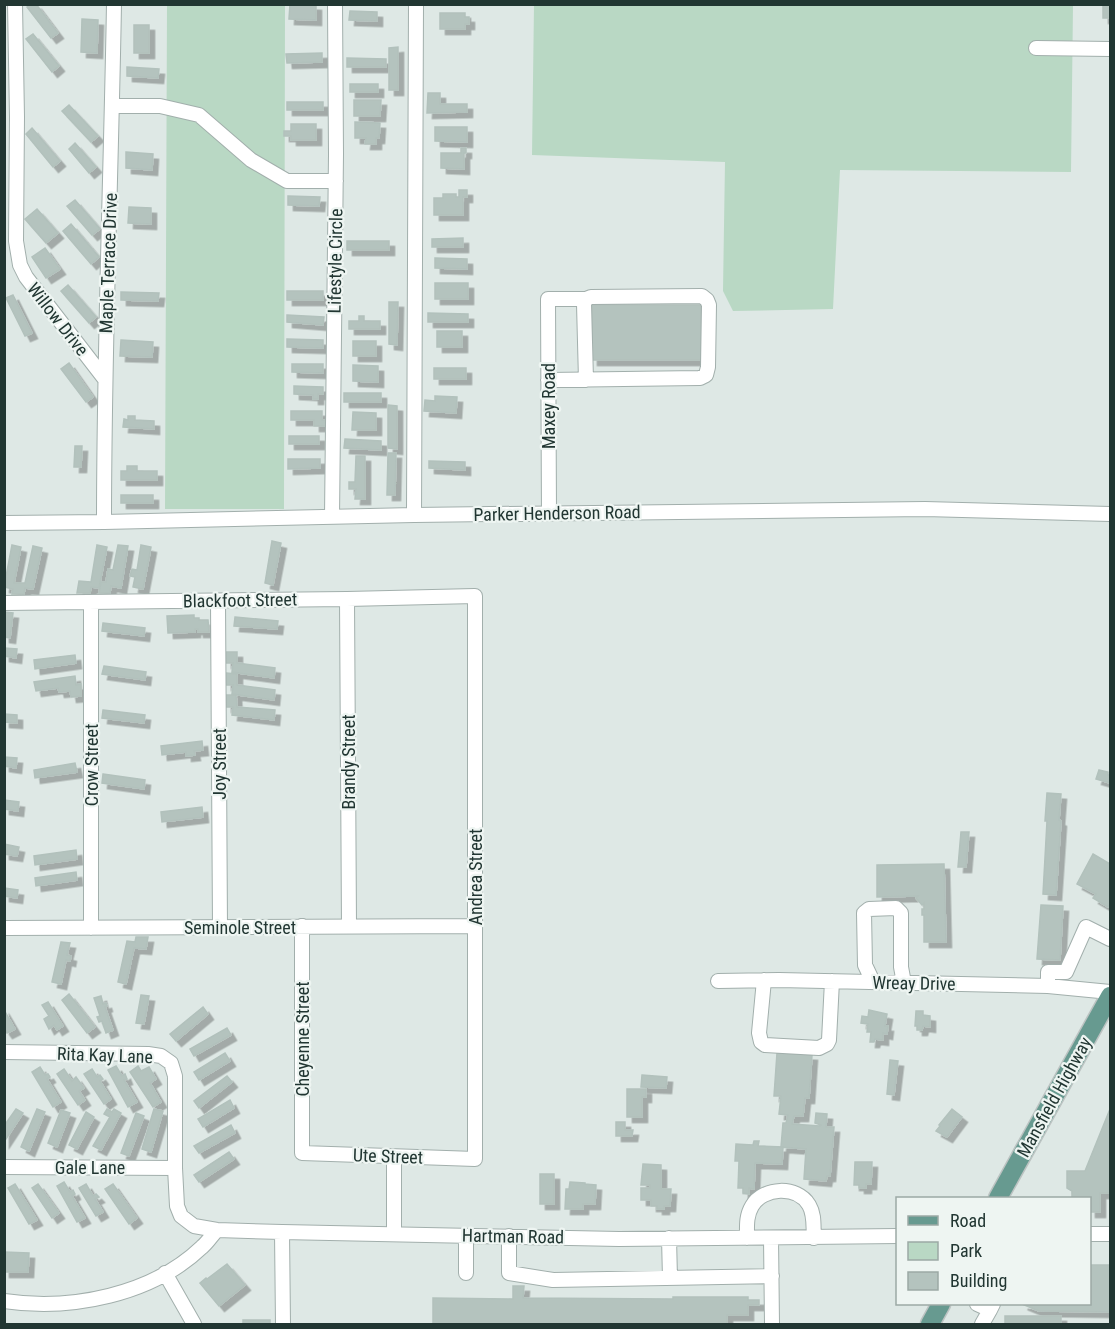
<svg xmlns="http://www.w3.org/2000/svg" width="1115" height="1329" font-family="'Roboto Condensed',sans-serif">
	<defs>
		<filter id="shadow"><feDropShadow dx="5.5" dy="5.5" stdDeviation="0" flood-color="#0004"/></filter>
	</defs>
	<rect width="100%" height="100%" fill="#dee8e5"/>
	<path fill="#b9d8c4" d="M167 5H285L284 509H165Z
		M534 5H1073L1071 172 840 170 833 309 733 311 723 291 725 162 532 155Z"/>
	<path fill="#b4c3be" stroke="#b2c1bc" stroke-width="1.5" filter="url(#shadow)" d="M30 4H36L58 33 51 38 27 7Z
		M290 4 316 5V20L289 19Z
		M1103 4H1110V18H1103Z
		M350 11 377 12V21L349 20Z
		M440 13H465V17H469V24H465V29H440Z
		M82 19 98 20 97 53 81 52Z
		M134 25H149V53H134Z
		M33 34 59 66 52 72 26 39Z
		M398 47V90H389V48Z
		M322 53V62L287 63 286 54Z
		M347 58 386 59V67H347Z
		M127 67 159 69 158 78 127 76Z
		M350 84H378V92H350Z
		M428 93H440V104H467V112L427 113Z
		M354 100H381L380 116H354Z
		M287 102H323V110H287Z
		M69 105 98 136 91 142 62 111Z
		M355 122 380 123 379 138H376V144H365L366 138H355Z
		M291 124H316V140H291V136H284V131H291Z
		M435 127H467V142L435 141Z
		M32 128 60 161 53 167 26 134Z
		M75 143 96 167 89 173 69 149Z
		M461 148H466V153H464V169L441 168V153H461Z
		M126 152 153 154 152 170 126 168Z
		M459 190H467V197H463V215H434V198H443V194H456V197H459Z
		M288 196 320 197 319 206 288 205Z
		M75 200 100 229 92 235 67 206Z
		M129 207 151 208V224L128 223Z
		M37 209 58 233 46 243 25 219Z
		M71 224 99 257 91 264 63 231Z
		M463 238V247H432V239Z
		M347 241H389V250H347Z
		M45 248 60 269 46 278 32 257Z
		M435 258 467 259V269L435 268Z
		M435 283H468V299H435Z
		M68 285 96 317 89 323 61 291Z
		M287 291H323V300H287Z
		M121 292 159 293 158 301 121 300Z
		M13 295 32 333 25 336 6 298Z
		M389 302H398L397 345 389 344Z
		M592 305H701V360H592Z
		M428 313 468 314V322H428Z
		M287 315 324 317 323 325 287 322Z
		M359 316H364V321H380V329H349V321H359Z
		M437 331H462V347H437Z
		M287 339 323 340V348L287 347Z
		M121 340 153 342 152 357 120 356Z
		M353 341H376V356H353Z
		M69 363 93 397 86 402 61 369Z
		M292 364H323V373L292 372Z
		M353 365 378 366V382L353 381Z
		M434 368H466V379H434Z
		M294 386 323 387V394H318V399H313V395L294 394Z
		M344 393H381V402H344Z
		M435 396 457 397 456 413 424 411 425 400 435 401Z
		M388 405 397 406V449L388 448Z
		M291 411H322V420H326V426H314V420H291Z
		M353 412 376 413V430H352Z
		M128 416H135V420L154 421V429L123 427 124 419 128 420Z
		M289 436H319V444H289Z
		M345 439 381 441V450L344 448Z
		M75 446H82L81 467H74Z
		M388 453H396L395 495H387Z
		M356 456H365V499H355L356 489H349V482H355Z
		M288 459H320V468L288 469Z
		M429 461 465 462V470L429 468Z
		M127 466H137V471H157V480H121V471H127Z
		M121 495H153V503H121Z
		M272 541 281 543 273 585 265 583Z
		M12 545 21 547 14 583H25L33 546 42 548 33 589 25 588 24 594H12L13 589 4 587Z
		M97 545 107 547 99 588 91 587 90 593H77L79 581 91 582Z
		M118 545 128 546 121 588 111 586 110 593H99L101 582H106L108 569 113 570Z
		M141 545 151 547 143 589 133 587 135 577 130 576 132 569 137 570Z
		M4 612 13 613 10 638 4 637Z
		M194 615V618H199V620H208L209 632H198V629H195V632L168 633 167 616Z
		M235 617 278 621 277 629 234 626Z
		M103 623 145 628 144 636 102 631Z
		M4 648 17 649 16 658 4 656Z
		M226 652H237V663L275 668 274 678 232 672 233 663H226Z
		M75 655 76 663 35 669 34 660Z
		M104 666 146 672 145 680 102 674Z
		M226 673 237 674V685L275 690 274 700 232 694 233 685H226Z
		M75 676 76 685 81 684V696L71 697 70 691 59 692 58 688 36 691 34 682Z
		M226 695H236L237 707 275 710 274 720 232 715 233 707H226Z
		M103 710 145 715 144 723 102 718Z
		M4 714 17 715V723L4 722Z
		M202 741 203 750 194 751 195 755 186 756V752L162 755 161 746Z
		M4 757 17 758 16 768 4 766Z
		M75 763 77 772 35 778 34 770Z
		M1099 770 1108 772V775H1110V783L1096 779Z
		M103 774 145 780 144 789 102 783Z
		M1047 793 1061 794 1059 820 1061 821 1056 895 1043 894 1047 821H1045Z
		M4 800 19 802 18 811 4 809Z
		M202 807 203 817 162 822 161 812Z
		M961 832H969L966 867H958Z
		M4 844 19 847 17 856 4 854Z
		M76 850 77 859 35 865 34 856Z
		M1093 854 1110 864V903L1108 907 1093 898 1096 894 1077 884Z
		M944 864 946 942H924V915H922V909H924V903L922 905 916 898 918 896 877 897V865Z
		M76 872 77 880 36 886 35 878Z
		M4 888 18 890 17 898 4 896Z
		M1041 905 1063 906 1060 960 1037 959Z
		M136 937H148L146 949 134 948 126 984 118 982 127 941 135 942Z
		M61 942 70 943 67 955 71 956 70 961 66 960 61 984 52 982Z
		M69 994 95 1027 87 1033 62 1000Z
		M141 995 149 996 144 1024 136 1023Z
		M101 996 103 1004 106 1003 107 1006 105 1007 113 1030 106 1033 102 1021 99 1022 97 1017 100 1016 94 998Z
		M48 1002 63 1026 57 1030 54 1025 49 1029 44 1019 49 1016 42 1005Z
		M203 1007 208 1014 176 1041 170 1034Z
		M4 1010 15 1029 7 1033 4 1029Z
		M869 1010 887 1014 885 1026H888L887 1034 883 1033V1040L875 1039 874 1042H870L871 1032H867L868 1024 861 1023 862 1016 868 1017Z
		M916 1011H923V1015L930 1016V1027L923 1026 922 1030H917V1026H915Z
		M227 1028 231 1035 194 1056 190 1049Z
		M225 1053 230 1061 199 1080 194 1072Z
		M777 1053 812 1055 809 1098H805L803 1116H794L792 1124 820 1126 821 1125 815 1123 816 1113 827 1114 826 1127H834L830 1176H827L826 1181 804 1179 806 1149 781 1147 783 1123H786L788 1115 779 1114 781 1096H774Z
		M890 1060 898 1061 894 1095 887 1094Z
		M116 1066 122 1076 125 1074 127 1079 124 1080 137 1102 128 1107 108 1070Z
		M138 1066 141 1071 149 1067 156 1079 150 1083 161 1102 153 1107 130 1072Z
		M40 1067 45 1075 48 1074 50 1077 47 1079 61 1102 53 1107 32 1072Z
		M64 1069 72 1081 76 1077 84 1088 79 1091 85 1100 78 1105 57 1074Z
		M92 1069 97 1077 100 1075 103 1079 100 1081 111 1099 104 1104 84 1074Z
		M642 1075 667 1077 666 1088 641 1087Z
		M227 1076 232 1082 199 1108 194 1101Z
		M627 1089H646V1097H642V1117H627Z
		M230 1100 234 1108 203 1127 198 1119Z
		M16 1109 23 1113 4 1142V1126Z
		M37 1109 45 1112 29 1151 21 1147Z
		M107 1109 112 1112 114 1109 121 1113 101 1150 93 1146 110 1117 104 1114Z
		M154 1109 163 1111 151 1152 142 1149Z
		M952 1109 962 1117 947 1137 936 1131 940 1126 939 1125Z
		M1110 1109V1193H1100V1212H1090V1198H1072V1191L1067 1188V1171H1085Z
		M61 1110 70 1113 57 1147 48 1143Z
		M86 1112 94 1117 77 1149 69 1145Z
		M136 1113 144 1116 129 1156 121 1153Z
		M616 1122H625V1130H633L632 1136H616Z
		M231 1125 235 1133 199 1153 194 1146Z
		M754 1141H759L758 1146 783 1147 782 1164 755 1163 754 1189 749 1188V1194L743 1193V1188H738L739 1161H735L736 1144 753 1145Z
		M229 1152 234 1159 199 1182 194 1175Z
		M855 1162H872L871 1184H866V1188H859V1185H854Z
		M643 1164 661 1165V1189H671L670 1206H664V1209H657V1206H651V1200H641V1188H650V1185H641Z
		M540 1174H554V1204H540Z
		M64 1182 70 1192 73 1190 75 1194 72 1196 85 1218 77 1222 57 1186Z
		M570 1182 585 1183V1184L596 1185 595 1204H583V1209H565L566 1189H569Z
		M15 1184 37 1220 29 1224 8 1188Z
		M38 1184 59 1213 52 1218 32 1188Z
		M86 1184 93 1196 96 1194 99 1197 95 1199 103 1212 96 1216 79 1188Z
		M113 1184 137 1218 129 1224 105 1189Z
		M4 1252 29 1253 28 1272H4Z
		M227 1264 245 1285 219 1306 200 1283 206 1278 207 1279Z
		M1090 1265H1110V1312L1039 1311 1022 1304H1090Z
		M513 1286H524L523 1298 673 1299V1297H748V1300H759V1305H748V1315H727V1324H433V1298L513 1299Z
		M1005 1316H1061V1324H1005Z
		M243 1320H270V1324H243Z"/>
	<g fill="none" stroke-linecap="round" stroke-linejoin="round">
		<g stroke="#a2afac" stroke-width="16">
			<path id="minor" d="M15 4 17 117 16 241 20 265 26 277 104 378
				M1036 48 1110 49
				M112 106H160L199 115 251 160 287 181H336
				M548 380 700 378 706 375 708 367 709 305 707 300 702 296 591 297 586 299 584 304 586 380
				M549 514 548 299H586
				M414 515 416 4
				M332 517 336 154 335 4
				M104 522C104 350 111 177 114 4
				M4 523 104 522 414 515 925 509 1110 514
				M347 599 349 926
				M218 601 220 927
				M91 602V928
				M4 603 347 599 475 596V1159L302 1153V926
				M4 928 475 926
				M764 980 759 1033 761 1042 765 1045 819 1048 827 1044 829 1040 832 981
				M718 981 779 980 1048 986 1110 992
				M873 982 865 965 864 913 869 909 896 908 901 913V967L904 983
				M1048 986V972H1066L1086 927 1110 939
				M4 1052 148 1054 161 1056 171 1063 175 1076V1168L177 1206 181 1216 194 1226 217 1230 282 1232 619 1239 898 1236
				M394 1156V1234
				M4 1167 175 1168
				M282 1232 283 1324
				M1090 1234H1110
				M466 1236V1273
				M509 1236V1273L553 1280 772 1276
				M669 1238 670 1278
				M747 1238C747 1226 746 1216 752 1206 763 1187 797 1185 809 1205 815 1215 813 1227 814 1238
				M771 1238 772 1324
				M165 1273 194 1324
				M4 1301C71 1311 152 1295 202 1247 208 1242 212 1235 217 1230
				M977 1304 990 1310 993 1304
				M982 1324 990 1310"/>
		</g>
		<g stroke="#bcc3c2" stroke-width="21">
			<path id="major" d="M998 1198 1110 996
				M930 1324 941 1304"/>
		</g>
		<use href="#minor" stroke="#fff" stroke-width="14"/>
		<use href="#major" stroke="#679a90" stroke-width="18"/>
	</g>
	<g text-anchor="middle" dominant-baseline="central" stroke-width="4.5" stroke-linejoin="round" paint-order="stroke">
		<g font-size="18" fill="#213632" stroke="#eef5f2">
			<text transform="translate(335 261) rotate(-89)">Lifestyle Circle</text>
			<text transform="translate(108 263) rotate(-88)">Maple Terrace Drive</text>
			<text transform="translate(58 319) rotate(52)">Willow Drive</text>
			<text transform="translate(548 406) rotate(-90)">Maxey Road</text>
			<text transform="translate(557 513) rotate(-1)">Parker Henderson Road</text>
			<text transform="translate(240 600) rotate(-1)">Blackfoot Street</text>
			<text transform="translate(348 762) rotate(-90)">Brandy Street</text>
			<text transform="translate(219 764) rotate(-90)">Joy Street</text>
			<text transform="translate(91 765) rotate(-90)">Crow Street</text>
			<text transform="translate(475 877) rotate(-90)">Andrea Street</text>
			<text x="240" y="927">Seminole Street</text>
			<text transform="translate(914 983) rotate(1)">Wreay Drive</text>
			<text transform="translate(302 1039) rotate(-90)">Cheyenne Street</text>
			<text transform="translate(105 1055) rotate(2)">Rita Kay Lane</text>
			<text transform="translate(1054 1097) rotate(-61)">Mansfield Highway</text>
			<text transform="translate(388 1156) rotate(2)">Ute Street</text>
			<text x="90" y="1167">Gale Lane</text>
			<text transform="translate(513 1236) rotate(1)">Hartman Road</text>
		</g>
	</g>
	<rect width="1115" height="1329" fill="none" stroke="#213632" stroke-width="12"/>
	<rect x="896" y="1197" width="195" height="108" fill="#eef5f2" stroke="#9ca9a5" stroke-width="1.5"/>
	<rect x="908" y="1216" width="30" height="9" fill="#679a90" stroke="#9ca9a5" stroke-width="1.5"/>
	<text x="950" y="1227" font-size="18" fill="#213632">Road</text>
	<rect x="908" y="1242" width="30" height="18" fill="#b9d8c4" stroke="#9ca9a5" stroke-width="1.5"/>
	<text x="950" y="1257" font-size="18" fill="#213632">Park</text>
	<rect x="908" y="1272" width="30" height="18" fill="#b4c3be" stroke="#9ca9a5" stroke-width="1.5"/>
	<text x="950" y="1287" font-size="18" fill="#213632">Building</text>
</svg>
